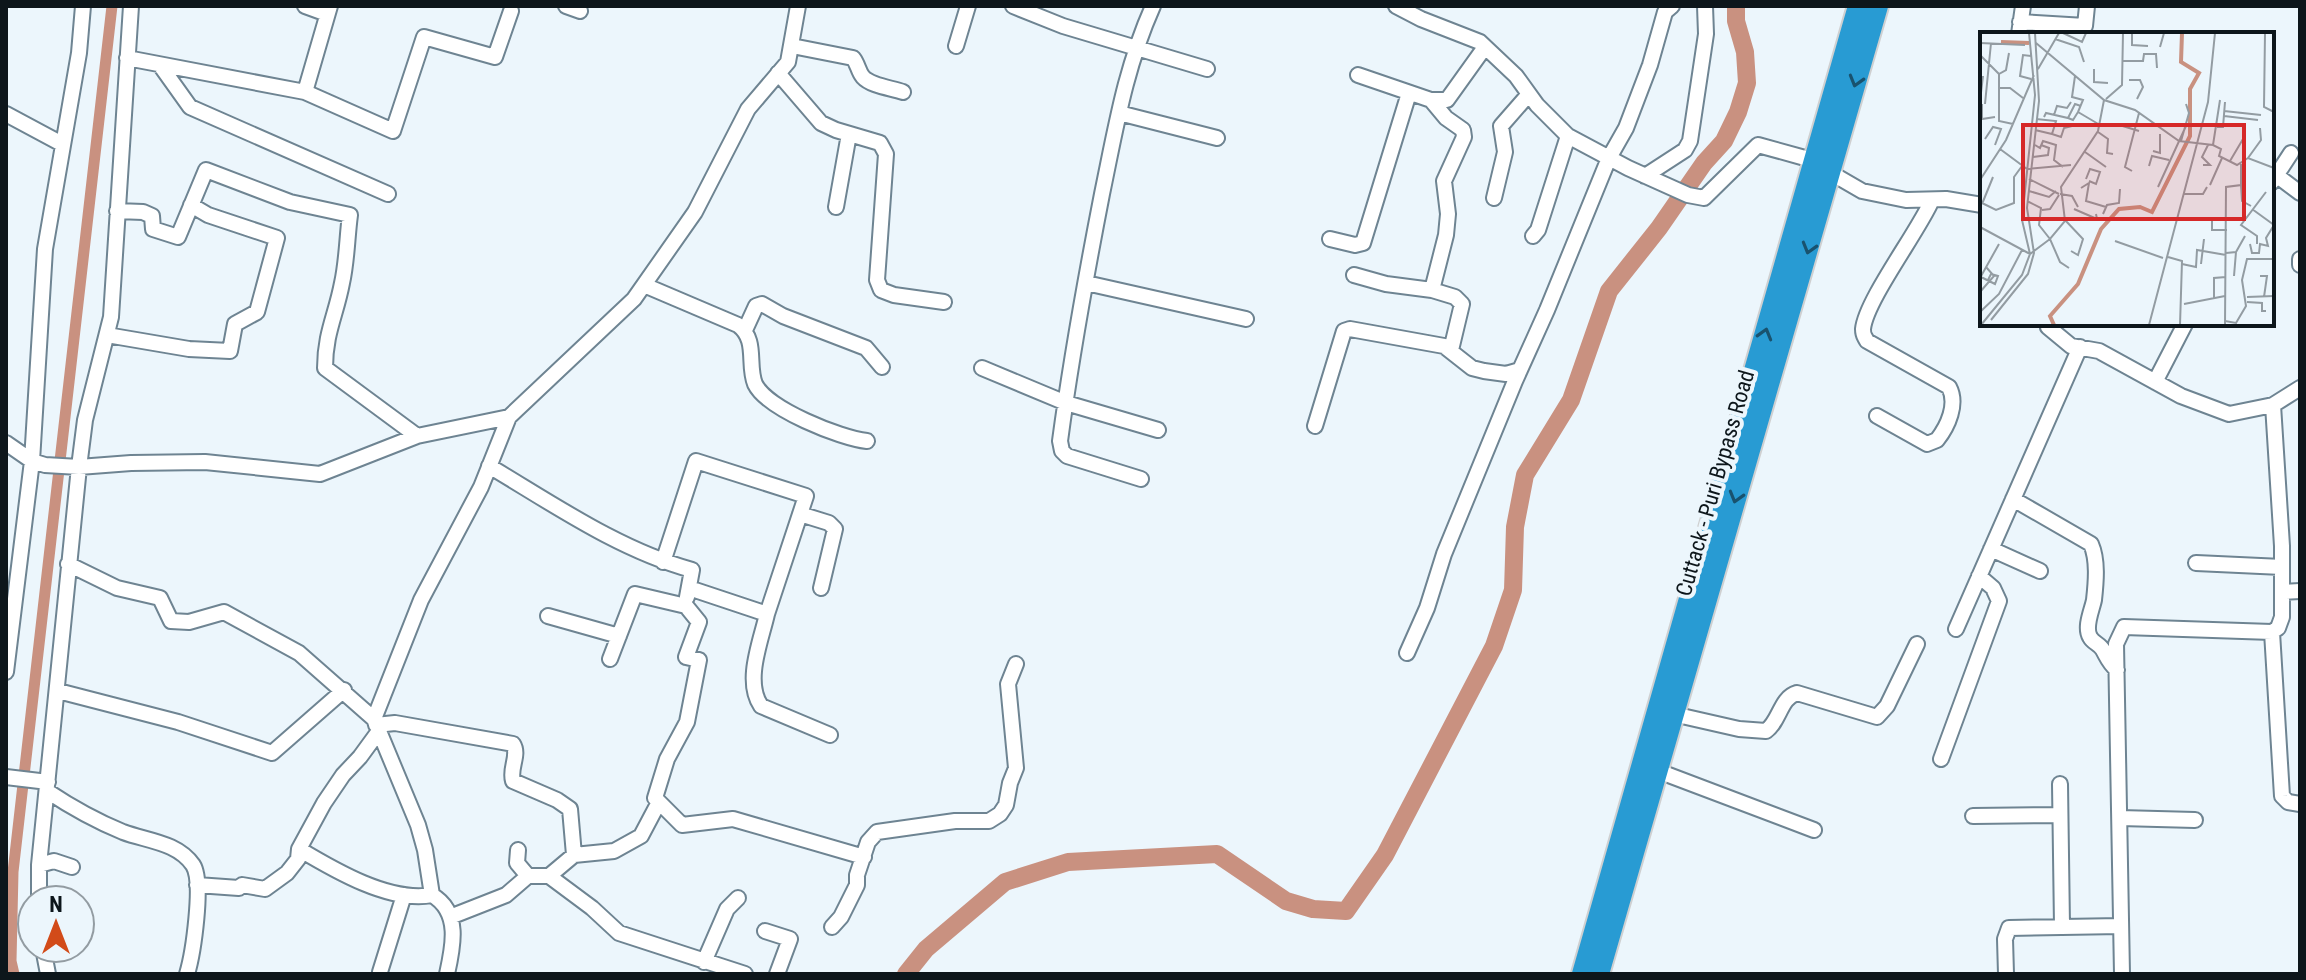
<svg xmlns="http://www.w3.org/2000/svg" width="2306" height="980" font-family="'Roboto Condensed',sans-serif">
	<rect width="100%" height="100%" fill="#ecf6fc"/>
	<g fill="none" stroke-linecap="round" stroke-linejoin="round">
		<path stroke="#c99180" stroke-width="11" d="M14 974 11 961 13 872 112 6"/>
		<path stroke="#c99180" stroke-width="18" d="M906 974 926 949 1005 882 1068 862 1217 854 1286 901 1313 909 1346 911 1385 855 1494 646 1513 590 1515 527 1525 475 1571 400 1609 291 1659 228 1704 163 1724 141 1738 112 1747 83 1745 52 1736 21V6"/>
		<g stroke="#6e8492" stroke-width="18">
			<path id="minor" d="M305 6 327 14
				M566 6 580 11
				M1013 6 1063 26 1207 69
				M1396 6 1421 19 1480 42 1516 76 1537 105 1568 136 1628 168 1688 195 1704 198 1758 145 1805 158 1862 191 1906 200 1946 199 1982 205
				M2020 22 2085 26 2087 6
				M2019 34 2023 6
				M792 46 853 58C858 64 858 71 863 77 871 86 892 88 903 92
				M956 46 968 6
				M127 58 305 92 330 6
				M160 65 190 107 388 194
				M778 73 821 123 836 130 880 143 886 154 877 280 881 290 894 295 944 302
				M1358 75 1431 100H1447L1485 47
				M305 92 393 131 424 37 495 57 511 11
				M1119 113 1217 138
				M6 114 62 144
				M2276 175 2300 193
				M1645 176 1685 150 1690 141 1706 34 1705 6
				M2272 182 2291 153
				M1494 198 1505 152 1501 126 1529 94
				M836 207 849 134
				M117 211 143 212 152 216 153 229 178 237 206 170 290 202 350 215C347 237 347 261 342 283 336 315 325 333 325 368L417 436
				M1533 236 1538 230 1568 136
				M1330 239 1355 245 1363 243 1409 93
				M2300 259V265
				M1354 275 1386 284 1432 290 1446 235 1448 214 1444 181 1464 137 1463 130 1446 118 1431 100
				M1086 283 1246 319
				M644 285 738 325C758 340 747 364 755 384 767 409 840 438 867 441
				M1432 290 1455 297 1462 304 1451 350
				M2049 324 2048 327 2071 346 2099 351 2181 396 2229 414 2273 405 2300 388
				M745 330 756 306 762 304 783 316 866 348 882 367
				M107 335 189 349 230 351 235 324 257 312 277 238 208 215 191 205
				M982 368 1066 403 1158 430
				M2155 382 2185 324
				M1877 416 1927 444 1937 440C1948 426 1958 404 1949 387L1867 341C1864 335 1863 336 1863 329 1866 300 1918 232 1932 200
				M1315 426 1344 331 1350 329 1444 346 1472 368 1484 371 1506 374 1520 370
				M6 443 32 461 45 465 79 467 131 463 205 462 320 474 417 436 509 417
				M489 466C553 504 619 550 692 570L687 597
				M1141 479 1067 456 1062 451 1060 441C1071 359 1086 276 1102 194 1116 127 1125 69 1153 6
				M2013 499 2091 544C2098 560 2096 582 2094 600 2092 610 2084 627 2090 637 2093 643 2100 644 2103 650 2108 659 2109 663 2117 670
				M800 514 829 523 835 529 821 588
				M1991 549 2040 571
				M663 562 696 461 806 496 767 614 689 588
				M2196 563 2282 567
				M68 564 117 588 160 598 171 621 189 622 224 612 299 653 374 719
				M2282 592 2300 591
				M767 614C761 641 744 681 761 706L830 735
				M548 616 619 636
				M1956 629 2080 347
				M2272 632 2282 796 2288 802 2300 804
				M1407 653 1427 608 1444 554 1515 381 1547 310 1609 158 1626 128 1650 65 1665 12 1672 6
				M610 659 635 594 686 606 699 622 686 657 699 660 687 722 667 759 655 798 682 825 733 819 864 857
				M6 672 32 461 45 249 79 53 83 6
				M58 691 178 722 272 753 344 690
				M1673 714 1739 729 1766 731C1780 721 1780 698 1797 693L1877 717 1887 706 1917 644
				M376 725 395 723 513 744C520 755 509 768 513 781L557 800 570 809 574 855
				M1941 759 1999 601 1993 588 1979 576
				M1658 771 1814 830
				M6 777 48 782
				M2060 784 2062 926
				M47 791C71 807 96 821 123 832 147 841 177 842 193 865 204 882 193 954 187 974
				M1973 816 2060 815
				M2120 818 2195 820
				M299 849C334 870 390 903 432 895
				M39 865 54 861 72 867
				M528 876H549L592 908 619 933 745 974
				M549 876 574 855 614 851 641 836 659 802
				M197 885 239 888 242 885 265 889 287 873 298 859 299 849 324 803 343 775 360 757 379 731
				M39 900V865L79 467 85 420 111 317 131 6
				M450 917 506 895 528 876 517 863 518 850
				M832 927 841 917 857 885V875L868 842 877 832 955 821H989L1000 814 1006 805 1010 783 1016 768 1008 684 1016 664
				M765 931 790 939 777 974
				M43 948 48 974
				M704 962 727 909 738 898
				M380 972 404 895
				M447 974C453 947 461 912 432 895L425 850 418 825 374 719 421 600 481 487 509 417 634 299 695 212 748 109 788 62 798 6
				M2006 974 2005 939 2009 928 2121 926
				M2122 974 2116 644 2124 627 2272 632 2278 628 2282 617V546L2273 405"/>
		</g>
		<g stroke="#cfd0d1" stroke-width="24">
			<path id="highway" d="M1582 974 1858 6
				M1599 974 1878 6"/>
		</g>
		<use href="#minor" stroke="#fff" stroke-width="14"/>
		<use href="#highway" stroke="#289bd3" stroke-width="20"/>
	</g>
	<defs><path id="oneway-chevron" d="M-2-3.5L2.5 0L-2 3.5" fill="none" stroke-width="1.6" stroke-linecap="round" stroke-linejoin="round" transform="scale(2)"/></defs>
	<g stroke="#19526e">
		<use href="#oneway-chevron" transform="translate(1856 81) rotate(106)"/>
		<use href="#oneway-chevron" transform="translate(1809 248) rotate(106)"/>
		<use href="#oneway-chevron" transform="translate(1765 334) rotate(-74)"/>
		<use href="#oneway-chevron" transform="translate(1736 497) rotate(106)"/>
	</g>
	<g text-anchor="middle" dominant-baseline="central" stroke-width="8" stroke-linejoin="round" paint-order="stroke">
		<g font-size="22" fill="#0d161b" stroke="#ecf6fc">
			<text transform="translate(1715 483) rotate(-74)">Cuttack - Puri Bypass Road</text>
		</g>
	</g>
	<g transform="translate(1980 32)">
		<rect width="294" height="294" fill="#ecf6fc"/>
		<path fill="none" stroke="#c99180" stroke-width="4" d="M21 10 49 11M74 293 70 284 98 252 121 197 139 177 160 175 172 180 210 104V57L219 41 201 30 202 1"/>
		<path fill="none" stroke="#939ca2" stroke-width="2" d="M83 1 102 10 106 1M152 1V13L168 14M163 1H184L180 15M238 1H294M285 1 284 75 294 80M75 7 99 15 104 30M0 11 45 13M56 11 124 68 155 78 199 109 233 113 241 117 239 124 257 133 268 126 294 136M0 23 19 42V89L33 92M142 29H163L164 22H176L177 36M58 37 79 1M114 37V50L128 51M19 42 26 38 29 21M95 44 92 65 103 68 98 80M51 47 40 44 43 23 51 24M149 48H160L163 55 157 67M18 56H30L43 66M126 67 142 53 143 1M0 69 3 44M2 72V87L15 85M5 72 11 11M244 79 281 83M74 83 77 74 87 76 91 70M244 84 278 88M64 85 66 81 88 86 95 72 101 74M88 86 93 88 98 80 120 93M136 92 159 99M237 95H243L245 70M55 98 72 102 76 89 56 87M118 100 128 107 127 121 133 122M72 102 81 105 84 96 92 94M5 107 13 95 21 97 15 113M201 109 209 81 206 72M55 113 60 116 63 109 76 113 74 128 83 135M233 113 240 68M20 117 47 137 91 133M173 119 180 121V102M105 120 126 135M53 125 68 123 69 116 61 113M268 126 281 108 280 96M250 129 263 107M223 133H230L222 125 228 113M169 134 172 124 189 128M152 139 145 135 159 81M49 147 79 162M106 147 110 137 120 140 116 152 109 149M0 148 26 108 54 43M230 153 242 126M261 153 262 169 271 174M178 155 206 94M101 156 109 151 106 169 126 175M49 159 69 165 76 159M80 162 92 164 98 175M204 162H223L227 155M47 169 61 176 59 193 70 207 85 189 81 155 118 99 124 68M0 170 16 178 34 171V145L42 134M2 172 13 145M94 177 117 187 116 182M62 178 70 177 79 163M123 182 127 173 139 171 140 157M241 187H232V198H247M85 188 103 207 98 223 91 219M0 195 50 222 70 207 80 230 89 236M135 209 183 226M270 212 272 221H279L280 212 288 214 286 206 294 193 272 177M277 212V204L261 193 286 160M246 221 256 220 265 204M188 225 202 229 200 293M202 232 216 235 217 218 246 223M221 232 224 207M254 244 256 220M280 244H287L284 265M1 245 15 252 18 244 11 242 8 248M0 246 19 212M0 260 14 244 6 235M267 265 294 264M234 266V246L246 245M267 270 282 271V279H286M204 272 245 264M0 280 19 262 42 218M11 288 48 242 54 221 47 176 59 69 55 1M245 289 256 291 266 274 262 248 267 227H294M1 293 42 243 50 222 42 188 55 63 49 1M169 293 228 70 235 1M245 293 246 155 261 153V132"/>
		<path fill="#d62828" fill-opacity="0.15" stroke="#d62828" stroke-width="4" d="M43 93H264V187H43Z"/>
		<rect width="294" height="294" fill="none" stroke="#0d161b" stroke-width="4"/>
	</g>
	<rect width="2306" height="980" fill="none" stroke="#0d161b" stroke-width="16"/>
	<g transform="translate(56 924)"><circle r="38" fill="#ecf6fc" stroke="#939ca2" stroke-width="2"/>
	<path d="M0-6L14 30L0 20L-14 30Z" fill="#d24b19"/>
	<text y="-12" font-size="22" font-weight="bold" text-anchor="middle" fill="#0d161b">N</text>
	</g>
</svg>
